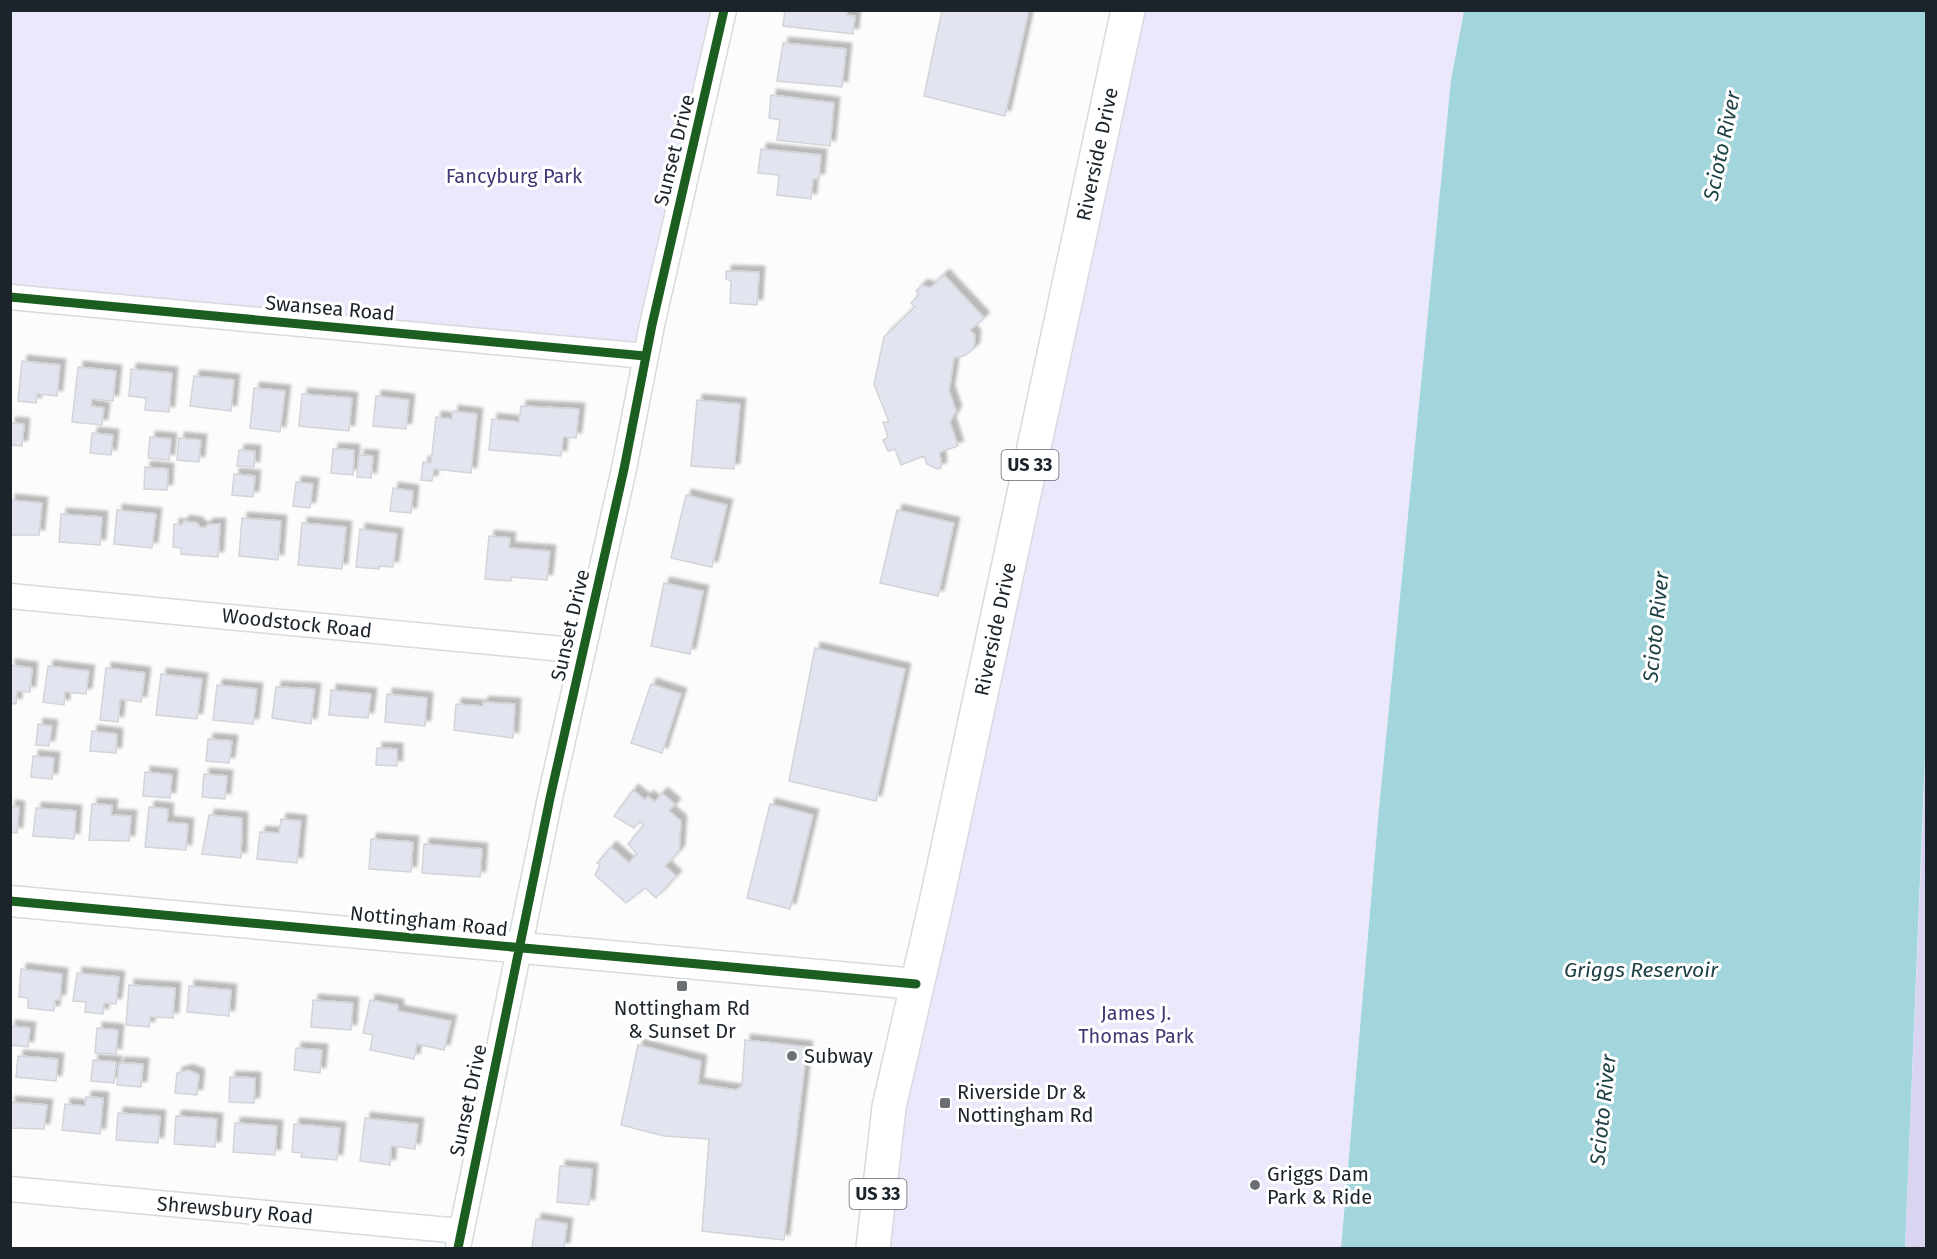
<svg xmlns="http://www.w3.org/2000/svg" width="1937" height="1259" font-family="'Fira Sans',sans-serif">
	<defs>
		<filter id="shadow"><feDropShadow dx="5.5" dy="-5.5" stdDeviation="1.5" flood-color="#0004"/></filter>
	</defs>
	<rect width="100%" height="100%" fill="#fcfcfc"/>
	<path fill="#ebe8fc" d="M10 11H724L645 356 11 297Z
		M1128 11H1464L1451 80 1378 819 1341 1248H873Z"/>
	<path fill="#d9d4f2" d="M1926 732V1248H1905L1924 790Z"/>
	<path fill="#a2d6dc" d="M1464 11H1926V732L1905 1248H1341L1378 819 1451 80Z"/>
	<path fill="#e2e5ef" stroke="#d3d4d9" stroke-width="1.5" filter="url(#shadow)" d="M785 10H847V15L855 16 853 34 783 26Z
		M942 10H1029L1005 116 924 96Z
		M783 43 846 49 842 87 777 81Z
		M771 95 834 103 830 146 777 140 780 120 769 118Z
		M761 149 821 155 819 179H813L811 199 777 195 779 175 758 173Z
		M726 271 759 272 757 305 730 303 731 281 726 279Z
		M944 275 984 318 970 330 975 335 974 348 964 356 954 358 949 391 956 411 950 422 958 446 940 452 941 468 937 469 927 464 924 456 901 465 895 449 888 451 883 440 888 437 883 422H889L874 384 884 337 915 307 911 303 919 295 916 291 922 285 930 288Z
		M22 361 60 365 57 396 37 394 36 403 18 401Z
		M78 367 116 371 113 401 92 399 91 406 104 408 102 425 72 422Z
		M131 369 172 373 169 412 145 410 146 398 129 396Z
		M194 376 234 380 231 411 190 406Z
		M254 388 285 391 280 432 250 428Z
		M302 394 352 398 349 431 299 426Z
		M376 396 409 400 406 429 373 426Z
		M697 400 740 404 734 469 691 466Z
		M521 406 579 409 576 438 563 437 561 456 489 450 492 419 519 422Z
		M453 411 477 414 471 473 434 469 432 481 421 480 423 462 431 463 436 417 452 419Z
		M10 423 24 424 22 446 10 445Z
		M92 433 113 435 111 455 90 453Z
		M150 437 171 439 169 460 148 458Z
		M179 438 201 440 199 462 177 460Z
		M333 449 354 450 353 475 331 473Z
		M239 450 255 451 254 467 237 466Z
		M359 455 373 456 371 478 357 477Z
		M145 467 168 469 167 490 144 489Z
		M234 474 255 476 253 497 232 495Z
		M296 482 313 484 310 508 293 506Z
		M393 488 413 491 411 513 390 511Z
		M686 495 727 505 712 567 671 558Z
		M10 500 42 503 39 535H10Z
		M117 510 156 514 152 548 114 544Z
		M897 510 954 523 938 596 880 583Z
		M61 514 102 517 100 545 59 542Z
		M242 518 281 521 278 560 239 556Z
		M184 521 197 523 200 527 205 528 208 524H220L218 557 181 554V548L173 547 174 524 182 525Z
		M302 523 346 527 342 569 298 565Z
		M360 529 397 534 393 567 379 566V569L356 567Z
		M489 536 510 538 509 548 550 551 547 580 511 577V581L485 579Z
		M664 583 703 591 690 654 651 646Z
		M815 648 905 669 876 801 789 781Z
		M10 665 32 668 30 692 17 691 16 704 10 703Z
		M48 666 89 671 86 694 65 692 64 705 43 702Z
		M106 668 145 673 141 702 120 699 118 722 100 720Z
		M161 674 202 679 197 719 156 715Z
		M651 684 681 694 662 753 631 743Z
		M217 685 257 689 253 724 213 720Z
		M276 687 315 689 311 724 272 718Z
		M331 690 371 694 368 718 329 715Z
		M387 694 427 698 425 726 385 722Z
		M483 702 515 704 513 738 454 730 456 704 483 706Z
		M38 724 52 726 49 746 36 745Z
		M92 731 117 734 116 753 90 751Z
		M208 739 232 741 229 763 206 761Z
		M377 748 397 749V766L376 765Z
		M33 756 54 758 52 779 31 777Z
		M145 772 172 775 170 798 143 796Z
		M204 774 227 776 225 799 202 797Z
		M633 790 645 800 648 796 655 802 662 793 675 804 669 811 681 821 679 851 665 866 676 876 656 898 645 888 626 903 595 875 600 865 597 863 611 847 629 863 637 854 628 844 644 825 640 821 634 828 614 816Z
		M92 804 112 805 111 815 131 816 129 841 89 840Z
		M770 804 813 815 790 909 747 898Z
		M10 806 19 807 17 833 10 832Z
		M149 807 168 809 167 822 188 824 186 850 145 847Z
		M36 808 76 811 74 839 33 836Z
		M209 815 242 818 241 858 202 854Z
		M281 819 301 821 297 863 257 859 260 832 279 833Z
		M371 839 413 842 411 872 369 869Z
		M424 844 482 849 480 877 422 873Z
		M21 969 62 974 60 1000H55L54 1011 28 1008V998L19 997Z
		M77 973 119 977 116 1004 104 1003 103 1014 85 1012 86 1002 73 1001Z
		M129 985 175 988 173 1018 150 1017 149 1027 126 1025Z
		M189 986 231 990 229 1016 187 1012Z
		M313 1000 353 1003 351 1030 311 1027Z
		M370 1000 398 1005V1011L451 1021 444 1050 417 1044 414 1059 370 1050 373 1035 363 1033Z
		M10 1026 30 1028 28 1047 10 1045Z
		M97 1028 118 1030 116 1054 95 1053Z
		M745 1040 807 1047 784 1240 702 1231 709 1139 664 1136 621 1125 638 1045 701 1061 698 1084 736 1090 742 1086Z
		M296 1048 322 1050 320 1073 294 1070Z
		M18 1056 58 1059 56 1081 16 1077Z
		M93 1060 116 1062 114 1083 91 1081Z
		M119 1063 143 1064 141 1087 117 1085Z
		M188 1070 199 1075 197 1095 175 1093 177 1073Z
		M230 1077 255 1078 254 1103 229 1102Z
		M86 1097 103 1098 100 1134 62 1130 65 1104 85 1106Z
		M10 1102 47 1105 44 1129 10 1128Z
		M118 1113 160 1116 158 1143 116 1140Z
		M176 1116 217 1119 215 1147 174 1144Z
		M365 1118 418 1124 415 1149 391 1146 390 1165 360 1161Z
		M235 1123 277 1126 275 1155 233 1152Z
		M294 1124 340 1128 337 1160 301 1157 302 1153 292 1152Z
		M560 1166 592 1169 589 1205 557 1202Z
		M536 1219 567 1224 564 1248H532Z"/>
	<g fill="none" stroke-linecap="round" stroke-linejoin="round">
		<g stroke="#d6dadf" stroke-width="27">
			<path id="minor" d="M10 297 645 356
				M10 596 583 651
				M10 1189 460 1231
				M458 1248 550 798 624 469 652 325 724 10"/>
		</g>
		<g stroke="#d6dadf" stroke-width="33">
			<path id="tertiary" d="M10 901 916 984"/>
		</g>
		<g stroke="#d6dadf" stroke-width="36">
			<path id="primary" d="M873 1248 889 1107 936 903 1128 10"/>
		</g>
		<use href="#minor" stroke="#fff" stroke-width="24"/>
		<use href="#tertiary" stroke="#fff" stroke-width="30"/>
		<use href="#primary" stroke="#fff" stroke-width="33"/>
		<g stroke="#fff" stroke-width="13">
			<path id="cycleway" d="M10 297 645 356
				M10 901 916 984
				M458 1248 550 798 624 469 652 325 724 10"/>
		</g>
		<use href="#cycleway" stroke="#1b5e20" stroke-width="9"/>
	</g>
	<g fill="#6a6f74" stroke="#fff" stroke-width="2">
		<rect x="676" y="980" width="12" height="12" rx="3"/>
		<circle cx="792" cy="1056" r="6"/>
		<rect x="939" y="1097" width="12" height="12" rx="3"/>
		<circle cx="1255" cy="1185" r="6"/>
	</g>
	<g text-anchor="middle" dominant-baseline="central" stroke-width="6" stroke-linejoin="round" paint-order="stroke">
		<g fill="#fff" stroke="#5f656b" stroke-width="1.5">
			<rect x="1001.5" y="450" width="57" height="30" rx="4.5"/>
			<rect x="849.5" y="1179" width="57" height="30" rx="4.5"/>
		</g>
		<g font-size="18" font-weight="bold" fill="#1b232b">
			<text x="1030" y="465">US 33</text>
			<text x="878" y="1194">US 33</text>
		</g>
		<g font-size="20" fill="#1b232b" stroke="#fff">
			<text transform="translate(674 150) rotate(-76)">Sunset Drive</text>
			<text transform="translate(1097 154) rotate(-78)">Riverside Drive</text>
			<text transform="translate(330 308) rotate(5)">Swansea Road</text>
			<text transform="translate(297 623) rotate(6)">Woodstock Road</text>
			<text transform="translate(570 625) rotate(-77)">Sunset Drive</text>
			<text transform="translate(995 629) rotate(-78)">Riverside Drive</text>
			<text transform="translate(429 921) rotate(6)">Nottingham Road</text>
			<text transform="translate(468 1100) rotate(-78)">Sunset Drive</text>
			<text transform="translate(235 1210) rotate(5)">Shrewsbury Road</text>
		</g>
		<g font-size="20" fill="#453676" stroke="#fff">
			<text x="514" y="176">Fancyburg Park</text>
			<text x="1136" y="1013">James J.<tspan x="1136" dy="23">Thomas Park</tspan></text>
		</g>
		<g font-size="20" fill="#1b232b" stroke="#fff" text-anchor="start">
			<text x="682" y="1008" text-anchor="middle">Nottingham Rd<tspan x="682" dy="23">&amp; Sunset Dr</tspan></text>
			<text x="804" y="1056">Subway</text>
			<text x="957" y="1092">Riverside Dr &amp;<tspan x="957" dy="23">Nottingham Rd</tspan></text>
			<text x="1267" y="1174">Griggs Dam<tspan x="1267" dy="23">Park &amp; Ride</tspan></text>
		</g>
		<g font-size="21" font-style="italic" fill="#1e4247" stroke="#fff">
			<text transform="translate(1722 146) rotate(-78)">Scioto River</text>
			<text transform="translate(1656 627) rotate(-84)">Scioto River</text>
			<text x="1641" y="970">Griggs Reservoir</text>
			<text transform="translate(1603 1110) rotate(-84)">Scioto River</text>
		</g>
	</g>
	<rect width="1937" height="1259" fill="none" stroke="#1b232b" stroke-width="24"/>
</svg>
